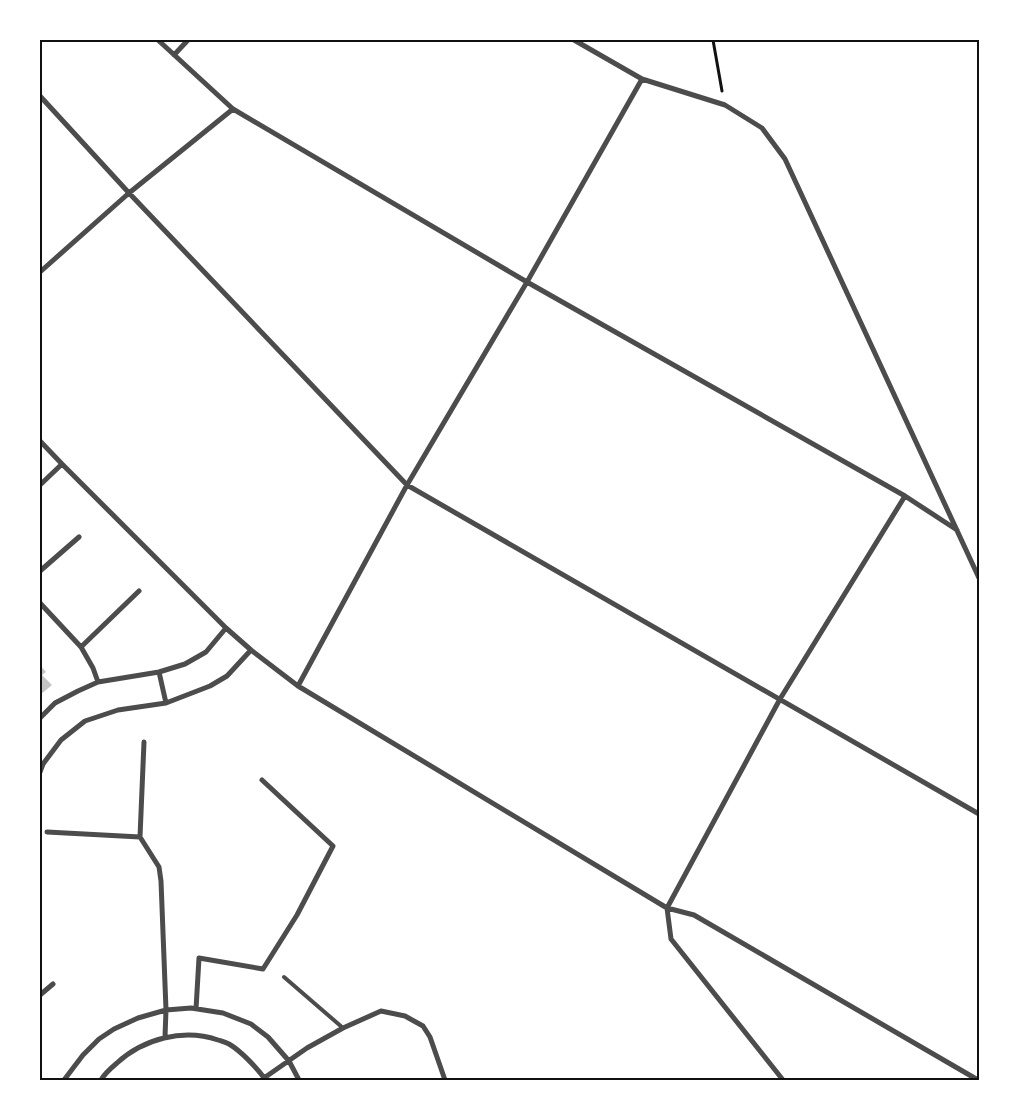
<svg xmlns="http://www.w3.org/2000/svg" width="1019" height="1120" font-family="Quicksand,sans-serif">
	<rect width="100%" height="100%" fill="#fff"/>
	<path fill="#c4c4c4" d="M40 665 46 672 42 675 52 685 40 695Z"/>
	<g fill="none" stroke-linecap="round" stroke-linejoin="round">
		<path stroke="#111" stroke-width="3" d="M713 40 722 91"/>
		<path stroke="#4c4c4c" stroke-width="4" d="M284 977 343 1028"/>
		<path stroke="#4c4c4c" stroke-width="5" d="M158 40 233 109 527 282 905 496 957 530
			M574 40 642 79 725 105 762 128 785 159 979 578
			M174 55 188 40
			M40 96 129 193 407 485 979 814
			M40 272 129 193 233 109
			M40 441 62 464 226 628 251 650 298 686 667 908 694 915 978 1080
			M40 485 62 464
			M40 571 79 537
			M40 603 81 647 93 668 98 682
			M81 647 139 591
			M159 672 166 703
			M298 686 407 485 527 282 642 79
			M40 718 55 703 78 691 98 682 159 672 185 664 206 652 226 628
			M144 742 140 837 159 867 161 881 166 1010 165 1037
			M40 772 43 764 61 740 85 721 118 710 166 703 210 686 227 676 251 650
			M47 832 140 837
			M40 995 53 984
			M196 1009 199 958 263 969 297 915 333 846 262 780
			M264 1078 307 1048 343 1028 381 1011 405 1016 423 1026 430 1037 445 1080
			M64 1080 83 1055 99 1039 114 1029 138 1018 166 1010 191 1008 223 1013 251 1024 268 1037 289 1061 299 1080
			M101 1080C105 1073 111 1068 117 1063 143 1039 183 1028 218 1040 221 1041 225 1042 229 1044 241 1051 256 1067 265 1079
			M783 1080 671 939 667 908 780 699 905 496"/>
	</g>
	<rect width="1019" height="1120" fill="none" stroke="#ffffff" stroke-width="82"/>
	<rect x="41" y="41" width="937" height="1038" fill="none" stroke="#111" stroke-width="2"/>
</svg>
